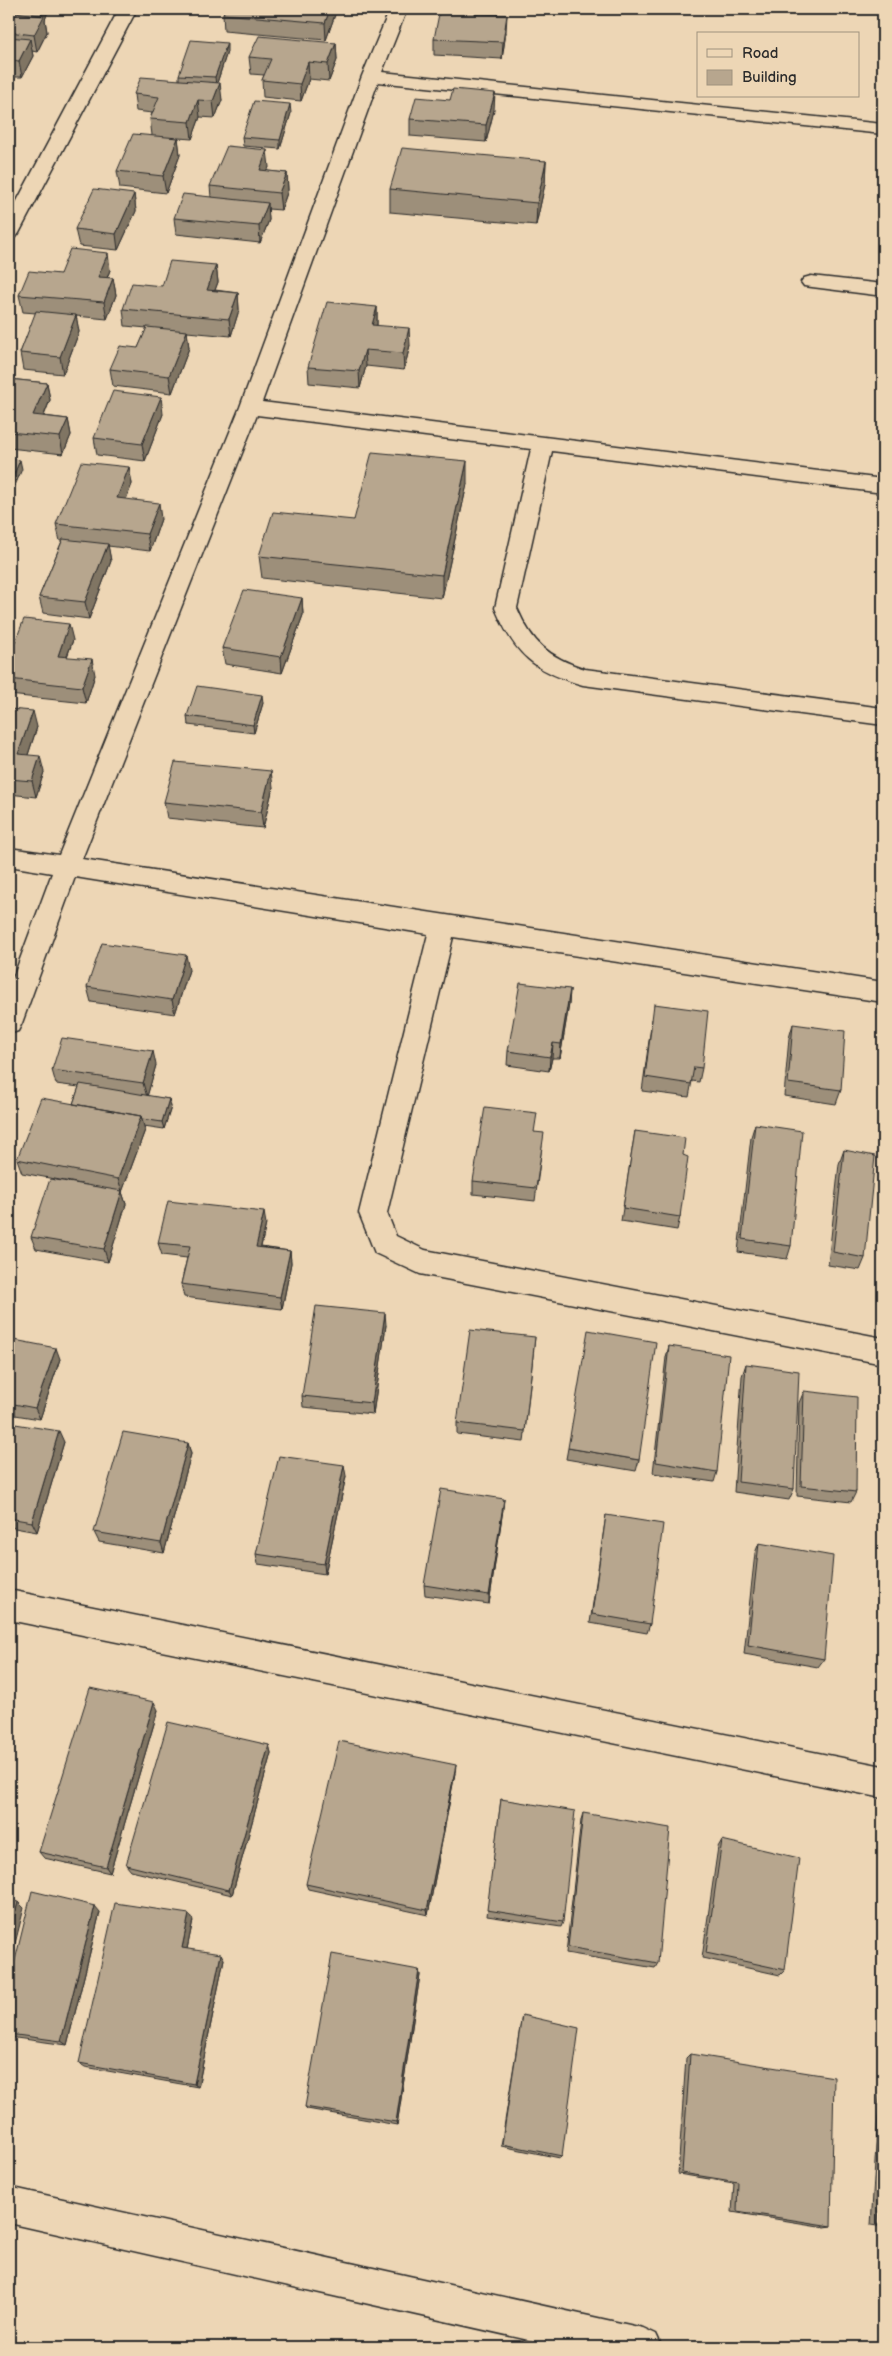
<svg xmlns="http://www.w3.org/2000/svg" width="892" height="2356" font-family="'Balsamiq Sans',sans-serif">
	<rect width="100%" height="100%" fill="#edd6b5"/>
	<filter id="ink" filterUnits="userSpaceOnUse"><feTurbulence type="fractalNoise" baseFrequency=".02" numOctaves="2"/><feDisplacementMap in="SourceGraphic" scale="10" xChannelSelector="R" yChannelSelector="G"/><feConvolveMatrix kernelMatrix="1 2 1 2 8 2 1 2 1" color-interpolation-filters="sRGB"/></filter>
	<g filter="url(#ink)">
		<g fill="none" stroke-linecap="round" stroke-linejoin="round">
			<g stroke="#2b2b2b" stroke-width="3">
				<path id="minor" d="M119 9H137L19 233 16 237 9 239V216Z
					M390 9H407L382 72 883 124V134L378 82 262 402 883 479V493L552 451 517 608C532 643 548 657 585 669L883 708V725L583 685C534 671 515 655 495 608L531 449 257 415 82 859 883 982V1002L453 937 387 1213 396 1236 425 1250 883 1338V1364L420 1274 375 1253 359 1213 428 934 75 877 22 1023 18 1031 9 1034V989L52 873 9 866V848L59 855 240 407 362 76Z
					M811 276 883 284V296L804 286 801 282 804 278Z
					M9 1590 883 1766V1798L9 1620Z
					M9 2187 643 2328 656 2334 662 2347H560L9 2223Z"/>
			</g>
			<use href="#minor" fill="#edd6b5" fill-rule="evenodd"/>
		</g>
		<path fill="#9d8f7a" stroke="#2b2b2b" d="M225 9H337L326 40 224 31 223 14Z
			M48 11 45 20 47 32 37 52 32 51 33 56 22 77H11L9 82V12Z
			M478 14 506 32 502 59 434 55V39Z
			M336 43 337 60 329 81 309 79 301 101 263 97 262 80 264 75 251 74 249 57Z
			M227 52 217 83 222 100 215 118 200 117 192 139 178 138 180 155 166 193 120 188 117 171 152 135 150 119 152 113 136 111 134 94 179 80V75Z
			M450 100 494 110 486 142 410 136V119Z
			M291 113 280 149 243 146 242 137Z
			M546 161 545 184 536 225 390 212V189Z
			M269 167 267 171 287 173 288 190 281 210 268 209 269 220 260 243 176 234 174 218 211 197 210 186Z
			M134 194 136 211 118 250 79 246 75 229Z
			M216 265 218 282 215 290 238 293 239 310 231 336 187 332 189 348 172 393 113 386 110 369 138 348 147 328 125 326 123 309 162 286Z
			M110 270 107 278H113L116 295 107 319 76 316 79 332 63 374 23 370 20 353 36 313 23 312 19 295 60 274Z
			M377 307V326L410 345 404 370 366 366 360 388 309 383 308 367Z
			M9 379 47 383 50 400 44 416 68 419 71 435 63 454 9 448Z
			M163 414 145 461 97 455 94 438Z
			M129 467 132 484 126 499 161 519 150 551 108 546 111 561 89 619 43 613 39 597 62 541H60L56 524Z
			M467 484 442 598 262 578 259 556 354 520Z
			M302 598 303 615 282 673 225 664 222 648Z
			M73 640 67 657 95 675 86 703 9 695V658Z
			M263 703 254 733 188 725 187 716Z
			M9 709 37 727 28 755 44 772 36 797 9 794Z
			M273 787 263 828 167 818 164 802Z
			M189 970 175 1014 91 1002 87 987Z
			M570 989 569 1004 560 1058H552L549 1071 507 1065 508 1051Z
			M652 1019 702 1068 699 1082 692 1081 689 1097 642 1091Z
			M793 1024 841 1090 836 1104 784 1096 789 1038Z
			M156 1065 147 1096 169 1099 171 1107 164 1129 144 1126 145 1130 122 1192 126 1204 108 1262 36 1249 31 1237 87 1185 22 1173 17 1159 73 1104 79 1087 56 1084 52 1070Z
			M755 1124 791 1246 787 1259 738 1252 751 1137Z
			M635 1131 683 1155 680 1217 677 1230 621 1221Z
			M535 1132 542 1146 535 1201 473 1194V1181Z
			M844 1150 865 1258 860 1270 828 1265 839 1164Z
			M266 1224 261 1247 290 1251 291 1263 282 1309 184 1297 181 1284 187 1258 162 1255 158 1243Z
			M386 1325 373 1414 303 1407 302 1396Z
			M535 1337 524 1442 457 1434V1423Z
			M9 1339 60 1359 40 1419 9 1414Z
			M669 1346 717 1472 714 1482 653 1473 666 1357Z
			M746 1364 794 1489 789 1500 734 1492 742 1376Z
			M804 1391 856 1492 851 1502 797 1496 799 1403Z
			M9 1423 64 1442 37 1532 9 1527Z
			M188 1443 191 1454 164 1553 99 1542 94 1532Z
			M568 1448 639 1460 636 1471 566 1459Z
			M346 1476 325 1574 258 1564 256 1554Z
			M503 1509 489 1604 425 1595 424 1585Z
			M606 1515 650 1624 647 1633 590 1623Z
			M759 1543 824 1659 818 1667 744 1654 755 1553Z
			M158 1710 110 1873 44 1858 39 1852Z
			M269 1745 271 1753 232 1895 131 1871 126 1865Z
			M455 1773 428 1915 308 1889 306 1884Z
			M501 1799 563 1922 561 1927 487 1916Z
			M583 1813 658 1963 655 1968 566 1953 581 1820Z
			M722 1840 785 1970 780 1975 702 1958 718 1847Z
			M100 1912 67 2045 9 2037V1985Z
			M193 1920 187 1949 224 1959 198 2087 85 2067 79 2063Z
			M419 1970 420 1975 397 2125 307 2109 305 2107Z
			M522 2015 562 2156 560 2158 501 2146Z
			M690 2054 831 2226 825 2227 732 2212 734 2183 678 2174 686 2058Z
			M883 2081V2227L871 2225 880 2083Z"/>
		<path fill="#807463" stroke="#2b2b2b" d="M44 9H48V11L45 20 47 32 37 52 34 35Z
			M330 9H337L326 40 325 23Z
			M476 9H478V14H475Z
			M507 15 506 32 502 59 503 42Z
			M30 39 33 56 22 77 19 61Z
			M227 43V52L216 86 215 77Z
			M336 43 337 60 329 81 328 64Z
			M308 62 309 79 301 101 300 84Z
			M9 63 11 77 9 82Z
			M220 83 222 100 215 118 213 101Z
			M495 93 494 110 486 142V125Z
			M198 100 200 117 192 139 190 122Z
			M290 104 291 113 280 149V140Z
			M178 138 180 155 166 193 163 176Z
			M267 150 269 167 261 187 260 170Z
			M546 161 545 184 536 225 537 203Z
			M287 173 288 190 281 210 279 193Z
			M134 194 136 211 118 250 116 234Z
			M268 203 269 220 260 243 259 226Z
			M108 253 110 270 101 294 98 277Z
			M216 265 218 282 209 306 207 290Z
			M113 278 116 295 107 319 104 302Z
			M238 293 239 310 231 336 229 319Z
			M377 307V324L373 342 372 325Z
			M76 315 79 332 63 374 60 357Z
			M409 328 410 345 404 370 403 353Z
			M187 331 189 348 172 393 169 376Z
			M365 350 366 366 360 388 359 371Z
			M47 383 50 400 37 432 33 415Z
			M161 397 163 414 145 461 142 444Z
			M68 419 71 435 63 454 60 437Z
			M20 460 22 469 9 500V486Z
			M467 461V484L442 598V575Z
			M129 467 132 484 120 515 117 498Z
			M159 503 161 519 150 551 147 534Z
			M108 544 111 561 89 619 85 602Z
			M302 598 303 615 282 673 281 657Z
			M69 624 73 640 61 672 58 656Z
			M92 659 95 675 86 703 82 687Z
			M262 695 263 703 254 733 253 725Z
			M33 711 37 727 23 770 18 754Z
			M40 756 44 772 36 797 32 781Z
			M271 771 273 787 263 828 261 812Z
			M186 955 189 970 175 1014 172 1000Z
			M570 989 569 1004 560 1058 561 1044Z
			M553 1043 552 1058 549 1071 550 1057Z
			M153 1051 156 1065 147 1097 143 1083Z
			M169 1099 171 1107 164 1129 162 1122Z
			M141 1116 145 1130 122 1192 126 1204 108 1262 104 1249 122 1191 118 1179Z
			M264 1212 266 1224 258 1259 256 1247Z
			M290 1251 291 1263 282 1309 280 1297Z
			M385 1313 386 1325 373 1414 372 1403Z
			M56 1348 60 1359 40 1419 35 1408Z
			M59 1431 64 1442 37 1532 32 1522Z
			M188 1443 191 1454 164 1553 161 1543Z
			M344 1465 346 1476 325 1574 324 1564Z
			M504 1499 503 1509 489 1604V1595Z
			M154 1702 158 1710 110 1873 106 1867Z
			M269 1745 271 1753 232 1895 229 1890Z
			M456 1765 455 1773 428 1915 427 1910Z
			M18 1902 24 1908 9 1967V1937Z
			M95 1906 100 1912 67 2045 61 2041Z
			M189 1914 193 1920 186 1954 182 1948Z
			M221 1954 224 1959 198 2087 194 2084Z
			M419 1970 420 1975 397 2125 396 2122Z"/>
		<path fill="#b7a68e" stroke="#2b2b2b" d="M13 9H44L41 15 11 12Z
			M225 9H330L325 23 223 14Z
			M440 9H476L475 14 507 15 503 42 434 39Z
			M9 12 44 16 34 35 9 32Z
			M259 36 336 43 328 64 308 62 300 84 262 80 271 59 249 57Z
			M9 37 30 39 19 61 9 60Z
			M191 40 227 43 215 77 179 75Z
			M141 77 220 83 213 101 198 100 190 122 150 119 159 97 134 94Z
			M453 89 495 93 486 125 410 119 416 97 450 100Z
			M254 101 290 104 280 140 242 137Z
			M133 134 178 138 163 176 117 171Z
			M227 146 267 150 260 170 287 173 279 193 210 186Z
			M402 148 546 161 537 203 390 189Z
			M94 189 134 194 116 234 75 229Z
			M183 194 268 203 259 226 174 218Z
			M70 249 108 253 98 277 113 278 104 302 19 295 29 271 60 274Z
			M170 261 216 265 207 290 238 293 229 319 123 309 132 283 162 286Z
			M327 302 377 307 372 325 409 328 403 353 365 350 359 371 308 367Z
			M36 311 76 315 60 357 20 353Z
			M147 327 187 331 169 376 110 369 120 346 138 348Z
			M9 379 47 383 33 415 68 419 60 437 9 432Z
			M113 391 161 397 142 444 94 438Z
			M372 452 467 461 442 575 259 556 273 512 354 520Z
			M9 458 20 460 9 486Z
			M81 462 129 467 117 498 159 503 147 534 56 524Z
			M63 539 108 544 85 602 39 597Z
			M244 590 302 598 281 657 222 648Z
			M24 619 69 624 58 656 92 659 82 687 9 679V658Z
			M197 686 262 695 253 725 187 716Z
			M9 709 33 711 18 754 40 756 32 781 9 779Z
			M175 762 271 771 261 812 164 802Z
			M102 943 186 955 172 1000 87 987Z
			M520 983 570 989 561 1044 553 1043 550 1057 508 1051Z
			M654 1004 708 1011 702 1068 694 1067 691 1084 645 1077Z
			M793 1024 845 1031 841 1090 788 1083Z
			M62 1038 153 1051 143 1083 52 1070Z
			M80 1084 169 1099 162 1122 142 1119 141 1116 73 1104Z
			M41 1098 141 1116 118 1179 17 1159Z
			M485 1107 537 1113 534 1132 544 1133 536 1188 473 1181Z
			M755 1124 802 1131 791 1246 742 1239Z
			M635 1131 685 1138 683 1155 688 1157 680 1217 623 1208Z
			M844 1150 875 1156 865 1258 833 1252Z
			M50 1179 122 1191 104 1249 31 1237Z
			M168 1201 264 1212 256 1247 290 1251 280 1297 181 1284 190 1246 158 1243Z
			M316 1306 385 1313 372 1403 302 1396Z
			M470 1330 535 1337 525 1431 457 1423Z
			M588 1330 656 1342 639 1460 568 1448Z
			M9 1339 56 1348 35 1408 9 1403Z
			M669 1346 729 1355 717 1472 656 1462Z
			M746 1364 799 1371 794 1489 738 1482Z
			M804 1391 857 1397 856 1492 801 1486Z
			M9 1423 59 1431 32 1522 9 1518Z
			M123 1432 188 1443 161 1543 94 1532Z
			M279 1456 344 1465 324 1564 256 1554Z
			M441 1489 504 1499 489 1595 424 1585Z
			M606 1515 663 1524 650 1624 592 1614Z
			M759 1543 833 1556 824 1659 748 1645Z
			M90 1688 154 1702 106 1867 39 1852Z
			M168 1722 269 1745 229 1890 126 1865Z
			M339 1741 456 1765 427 1910 306 1884Z
			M501 1799 575 1811 563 1922 487 1910Z
			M583 1813 670 1828 658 1963 568 1947Z
			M722 1840 799 1858 785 1970 706 1953Z
			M32 1891 95 1906 61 2041 9 2034V1985Z
			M9 1900 18 1902 9 1937Z
			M115 1903 189 1914 182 1948 221 1954 194 2084 79 2063Z
			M332 1954 419 1970 396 2122 305 2107Z
			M522 2015 579 2028 562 2156 502 2144Z
			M690 2054 834 2077 831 2226 737 2211 738 2182 682 2173Z
			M883 2135V2225L878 2224Z"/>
	</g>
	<rect width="892" height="2356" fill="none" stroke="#edd6b5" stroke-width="30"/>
	<rect x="15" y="15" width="862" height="2326" fill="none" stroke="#2b2b2b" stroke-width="2" filter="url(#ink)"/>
	<rect x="697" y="32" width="162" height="65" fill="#edd6b5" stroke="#9f927e"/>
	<rect x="707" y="49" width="25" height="8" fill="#edd6b5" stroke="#9f927e"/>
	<text x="742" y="58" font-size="15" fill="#2b2b2b">Road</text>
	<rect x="707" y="70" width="25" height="15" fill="#b7a68e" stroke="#9f927e"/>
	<text x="742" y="82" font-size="15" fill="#2b2b2b">Building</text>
</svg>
